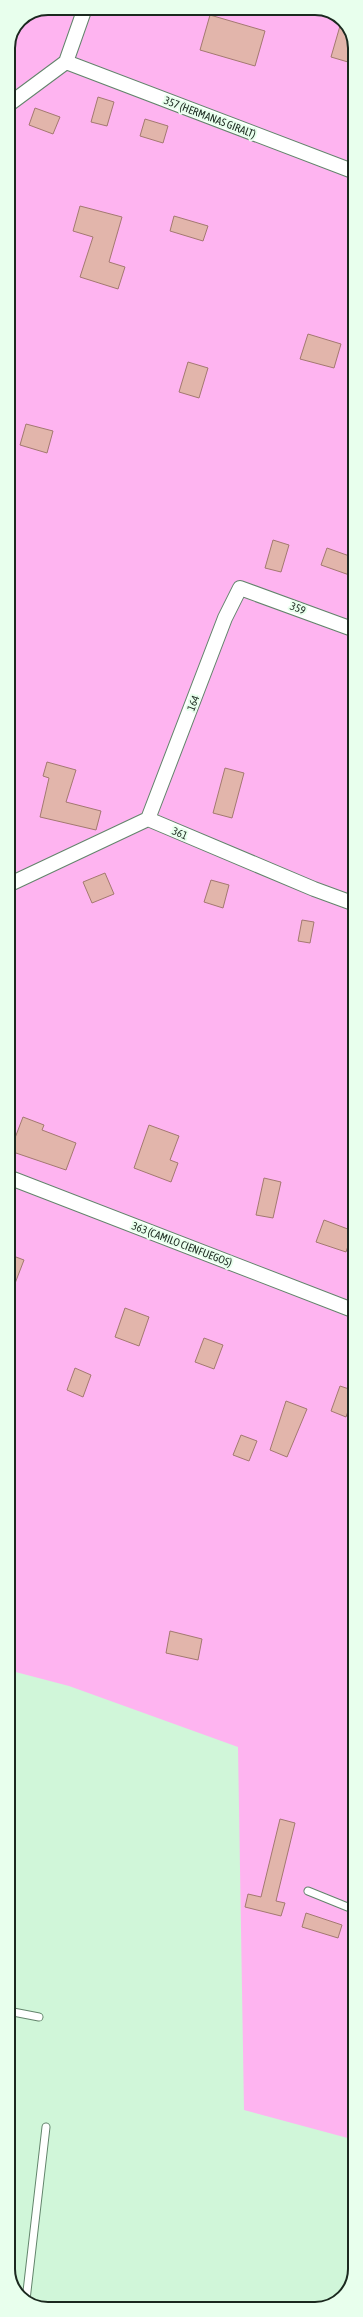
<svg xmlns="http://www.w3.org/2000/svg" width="363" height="2317" font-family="'Asap Condensed',sans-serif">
	<rect width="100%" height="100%" fill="#d0f6d9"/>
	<path fill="#feb4f0" d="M48 8H320L343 20 355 43V2140L244 2110 238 1747 69 1686 8 1670V48L20 20Z"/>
	<path fill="#e2b5ab" stroke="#a37970" d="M210 15 265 31 255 66 200 50Z
		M342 19 354 41 348 62 331 57Z
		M98 97 114 102 107 126 91 122Z
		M35 108 60 117 53 134 29 125Z
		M145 119 168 126 163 143 140 136Z
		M80 206 122 217 109 262 125 267 118 289 80 277 93 237 73 231Z
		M174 216 208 226 203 241 170 231Z
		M308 334 341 344 334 368 300 359Z
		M188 362 208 368 199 398 179 392Z
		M26 424 53 431 47 453 20 445Z
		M273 540 289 545 281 572 265 568Z
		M327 548 355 558V577L321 565Z
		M47 762 76 770 66 802 101 811 96 830 40 817 49 778 43 776Z
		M225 768 244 773 232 818 213 813Z
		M105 873 114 894 92 903 83 882Z
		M211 880 229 885 223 908 204 902Z
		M302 920 314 922 310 943 298 941Z
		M23 1117 44 1125 42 1130 76 1143 66 1170 10 1151Z
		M149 1125 179 1136 170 1160 178 1163 171 1182 134 1168Z
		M264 1178 281 1182 273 1218 256 1215Z
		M324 1220 353 1231 346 1252 316 1242Z
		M8 1254 24 1260 9 1299 8 1298Z
		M125 1308 149 1317 139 1346 115 1337Z
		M204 1338 223 1345 214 1369 195 1362Z
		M75 1368 91 1375 83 1397 67 1390Z
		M340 1386 355 1391 346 1417 331 1411Z
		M286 1401 307 1409 287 1457 270 1450Z
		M241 1435 257 1441 249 1461 233 1455Z
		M170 1631 202 1639 198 1660 166 1653Z
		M280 1819 295 1823 276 1901 285 1903 281 1916 245 1907 248 1894 261 1897Z
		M306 1913 342 1925 338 1938 302 1927Z"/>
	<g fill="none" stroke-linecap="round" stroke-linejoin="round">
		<g stroke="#62846b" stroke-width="9">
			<path id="service" d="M308 1891 355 1910
				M8 2011 39 2017
				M26 2300 46 2127"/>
		</g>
		<g stroke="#62846b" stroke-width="16">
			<path id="minor" d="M66 62 355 172
				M8 105 66 62 85 8
				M148 819 225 618 240 588 355 630
				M8 885 148 819 314 889 355 904
				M8 1177 355 1311"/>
		</g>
		<use href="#service" stroke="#fff" stroke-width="7"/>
		<use href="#minor" stroke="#fff" stroke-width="14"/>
	</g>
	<g text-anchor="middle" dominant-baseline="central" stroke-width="4" stroke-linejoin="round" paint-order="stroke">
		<g font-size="11" fill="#1b291f" stroke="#e8ffed">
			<text transform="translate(210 117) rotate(21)">357 (HERMANAS GIRALT)</text>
			<text transform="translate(298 608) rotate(21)">359</text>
			<text transform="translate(193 703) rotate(-69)">164</text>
			<text transform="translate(180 833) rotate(23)">361</text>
			<text transform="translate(182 1244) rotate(21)">363 (CAMILO CIENFUEGOS)</text>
		</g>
	</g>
	<path d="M0 0H363V2317H0ZM48 15H315A33 33 0 0 1 348 48V2269A33 33 0 0 1 315 2302H48A33 33 0 0 1 15 2269V48A33 33 0 0 1 48 15Z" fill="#e8ffed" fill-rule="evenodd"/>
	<path fill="none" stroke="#1b291f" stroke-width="2" d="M48 15H315A33 33 0 0 1 348 48V2269A33 33 0 0 1 315 2302H48A33 33 0 0 1 15 2269V48A33 33 0 0 1 48 15Z"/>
</svg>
